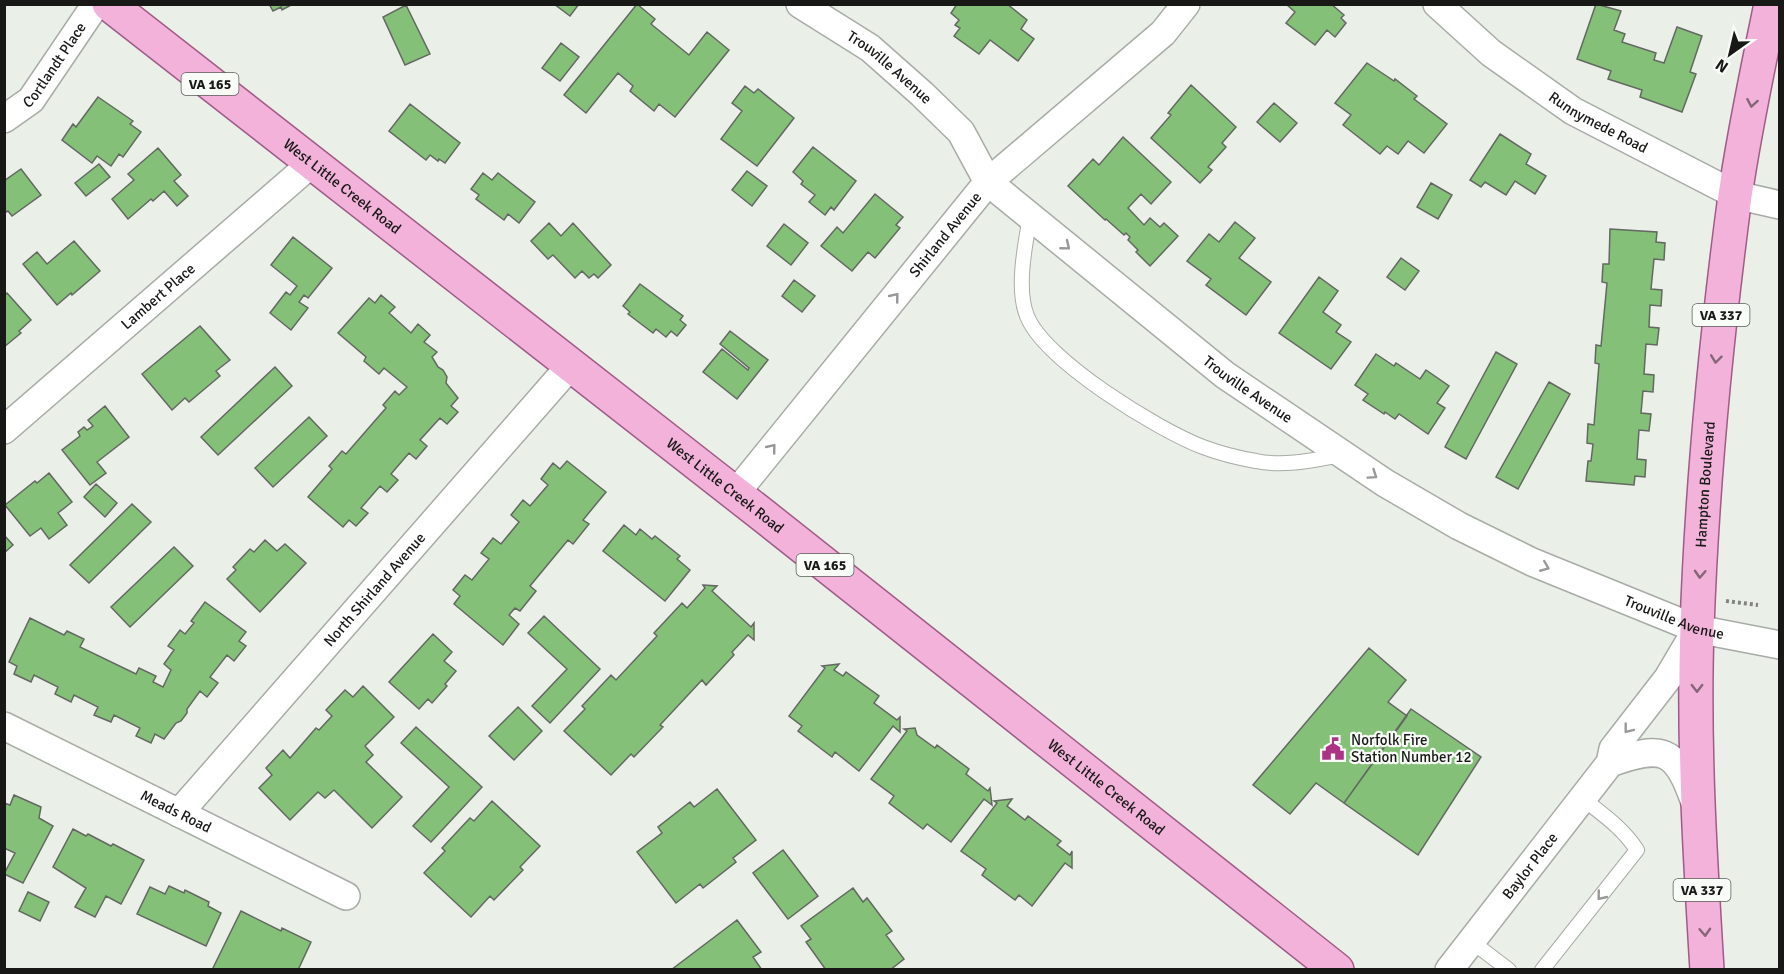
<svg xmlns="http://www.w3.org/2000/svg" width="1784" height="974" font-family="Signika,sans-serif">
	<rect width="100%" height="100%" fill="#eaefe8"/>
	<path fill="#84c077" stroke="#636862" stroke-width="1.5" d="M269 4H293L282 10 281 7 273 11Z
		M554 4H579L570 16Z
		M637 4 655 19 651 24 689 55 707 32 729 50 675 117 659 104 654 111 630 91 633 86 618 73 586 113 564 95Z
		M957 4H1007L1027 20 1021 29 1034 39 1018 61 990 40 979 54 954 36 960 28 955 25 959 20 951 13Z
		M1286 4H1331L1344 15 1341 18 1346 23 1335 37 1327 30 1315 45 1286 23 1295 12Z
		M1596 4 1621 11 1614 30 1625 34 1622 42 1656 53 1654 60 1664 63 1677 27 1702 36 1690 72 1696 74 1682 112 1640 97 1642 90 1608 79 1611 71 1577 59Z
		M406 5 430 54 405 65 383 17Z
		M561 43 579 57 560 81 542 68Z
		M1367 63 1394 81 1395 79 1417 96 1414 99 1447 124 1424 153 1408 141 1398 154 1387 146 1380 154 1343 125 1351 115 1335 103Z
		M1191 85 1236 127 1222 143 1226 147 1208 167 1212 170 1200 183 1151 138 1171 115 1168 113Z
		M745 86 754 93 758 89 794 118 757 166 721 139 742 111 732 103Z
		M98 97 133 121 130 124 141 132 123 157 119 154 111 166 97 156 92 163 62 140 73 124 76 127Z
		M1274 103 1297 123 1280 142 1257 122Z
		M410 104 460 143 445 163 439 159 438 161 430 155 426 160 389 131Z
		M1500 134 1531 154 1526 164 1546 176 1535 194 1515 181 1506 195 1485 182 1481 187 1470 180Z
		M1123 137 1171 182 1151 204 1141 194 1128 208 1144 225 1150 218 1160 227 1164 223 1178 236 1150 266 1136 252 1138 250 1128 240 1130 237 1126 233 1124 235 1106 219 1105 220 1068 186 1093 159 1099 165Z
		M813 147 856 181 834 210 831 207 825 215 809 202 815 195 801 184 803 181 793 172Z
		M158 148 181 175 174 181 188 196 177 206 164 191 153 201 151 199 128 219 112 199 134 180 128 174Z
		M99 164 110 177 86 196 75 183Z
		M21 169 41 195 12 216 8 211 4 213V181Z
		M747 171 767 186 752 206 732 190Z
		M483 173 492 180 498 173 535 202 519 223 508 214 504 220 476 199 479 195 471 189Z
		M1431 183 1452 195 1438 219 1417 207Z
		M875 194 903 217 896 225 900 228 875 258 868 252 852 271 821 246 837 227 843 233Z
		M1235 222 1255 238 1239 258 1271 282 1246 315 1206 285 1211 279 1187 261 1209 234 1219 242Z
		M549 223 561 236 573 223 611 265 598 278 594 274 589 278 582 271 575 278 553 255 548 259 531 241Z
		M784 224 808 243 791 265 767 246Z
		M1610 229 1657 232 1656 242 1665 243 1664 260 1654 259 1651 289 1662 290 1661 306 1650 305 1649 327 1659 328 1657 345 1646 344 1644 374 1654 375 1653 392 1643 391 1641 413 1651 414 1649 431 1639 430 1637 459 1646 460 1645 477 1635 476 1634 485 1586 481 1588 461H1591L1593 444 1587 443 1588 424 1594 425 1599 364 1595 363 1596 345 1601 346 1607 283 1602 282 1603 264H1609Z
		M293 237 332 268 308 298 304 295 299 302 308 308 291 330 270 313 286 292 290 295 297 286 271 265Z
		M74 241 100 271 72 295 71 293 57 305 23 264 37 252 47 264Z
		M1401 258 1419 271 1405 290 1387 277Z
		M1319 277 1338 291 1323 312 1341 325 1336 332 1351 342 1331 369 1279 333Z
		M794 280 815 296 802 312 782 296Z
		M640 284 683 316 680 320 686 325 677 336 671 331 666 337 656 329 653 333 628 314 630 312 623 306Z
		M7 293 31 320 19 331 21 333 4 347V296Z
		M381 295 395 307 389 313 411 333 418 324 430 335 424 342 437 352 432 357 438 367 443 370 447 377 446 383 458 398 451 406 458 412 447 424 440 418 420 440 427 446 416 459 409 453 391 474 398 480 387 492 380 486 361 508 368 513 356 526 349 520 343 527 308 497 332 469 329 466 342 451 346 454 386 408 383 405 395 391 399 395 407 387 384 368 379 374 364 361 366 357 338 333 369 298 375 303Z
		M200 326 230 360 216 371 220 376 189 402 185 398 172 410 142 374Z
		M730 331 768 360 737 399 703 372 722 349 748 370 749 368 720 344Z
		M1496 352 1517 364 1466 459 1445 447Z
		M1376 354 1394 366 1396 363 1420 379 1426 370 1449 386 1437 403 1445 408 1428 434 1399 414 1395 419 1385 412 1384 414 1363 400 1368 394 1355 385Z
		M275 367 292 386 218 455 201 437Z
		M1549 382 1570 394 1518 489 1496 477Z
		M105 406 129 437 97 462 106 473 90 485 62 450 80 436 78 432 84 427 87 430 93 426 88 420Z
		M309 417 327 436 273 487 255 468Z
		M567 461 606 492 583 520 589 524 573 544 568 540 530 586 536 591 520 611 515 608 509 615 519 624 503 645 454 604 460 596 453 590 465 575 472 580 489 559 481 553 493 538 501 544 519 522 511 515 523 500 530 506 548 485 541 479 553 463 560 469Z
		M49 473 72 502 58 513 67 525 49 539 41 528 30 536 5 505 35 481 37 483Z
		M96 484 117 503 105 517 84 497Z
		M132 504 151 522 89 583 70 565Z
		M624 525 636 535 640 529 652 539 655 536 680 556 677 559 690 570 665 601 603 551Z
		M4 535 13 545 4 553Z
		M265 540 277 551 285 544 306 563 260 612 227 579 236 570 233 567 250 549 254 552Z
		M174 547 193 566 130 627 111 607Z
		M703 585 717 586 712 591 751 627 754 623V640L748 635 732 652 734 655 706 685 702 680 660 725 663 727 634 757 631 754 611 775 564 731 585 709 582 706 611 675 616 680 657 636 654 633 682 603 687 608 705 588Z
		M205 602 246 632 239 641 246 646 234 661 227 655 210 677 218 683 207 697 200 691 187 709V713L181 721 176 723 164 739 155 734 151 743 136 736 140 728 114 715 111 722 94 715 98 707 74 695 71 702 55 694 58 687 34 675 31 682 14 674 17 666 9 662 30 618 64 635 67 631 84 639 80 647 136 674 139 668 156 676 153 682 163 687 171 670 164 664 174 650 168 646 180 630 185 634 194 623 191 621Z
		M544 616 600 669 550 723 532 706 567 669 528 633Z
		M433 634 452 652 444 661 456 671 445 684 447 686 432 703 428 699 419 709 389 682Z
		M1369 648 1406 680 1388 702 1407 716 1344 803 1316 783 1290 814 1253 785Z
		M839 664 834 670 843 676 846 672 879 696 874 703 897 720 900 717V732L893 726 859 771 835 752 832 757 798 731 802 726 789 716 825 668 822 666Z
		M363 686 394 717 365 746 373 755 366 762 402 797 372 828 334 790 325 798 318 792 290 820 259 788 272 775 266 768 283 750 290 758 316 728 319 730 332 716 326 710 345 690 353 697Z
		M518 707 542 731 514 760 489 736Z
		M1411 709 1481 757 1418 855 1344 803Z
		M416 727 482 787 431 842 413 826 449 787 401 743Z
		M915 728 917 735 935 748 937 745 969 769 966 774 988 791 990 788 992 805 984 799 951 842 927 824 923 829 889 803 894 796 871 779 907 731 904 729Z
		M717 789 756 840 733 858 736 862 703 888 700 884 676 903 637 852 662 833 658 827 690 802 694 807Z
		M14 795 41 807 39 818 53 826 23 883 4 874 15 853 4 848V803L10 805Z
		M1012 799 1007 806 1025 820 1028 816 1061 841 1057 845 1070 855 1072 851V868L1065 863 1032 906 1019 895 1015 900 982 875 986 869 961 851 997 803 994 801Z
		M492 801 540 846 520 867 523 870 494 900 490 896 471 917 424 873 445 851 442 848 470 818 474 821Z
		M73 829 86 836 88 834 111 846 113 844 144 860 121 904 106 896 95 917 75 907 86 888 53 867Z
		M783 850 818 896 788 919 753 873Z
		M169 886 184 893 185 890 209 902 208 906 221 913 206 946 137 914 150 887 165 894Z
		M853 888 863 902 867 898 892 931 886 935 904 959 890 970H826L806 942 811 939 801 926Z
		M28 892 49 902 40 921 19 911Z
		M241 911 281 931 282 928 311 942 298 970H212Z
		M737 920 761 952 753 957 762 970H671Z"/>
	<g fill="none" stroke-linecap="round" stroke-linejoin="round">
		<g stroke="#a7aca6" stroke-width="16">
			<path id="service" d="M1030 217C1025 245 1016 289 1027 316 1044 360 1158 430 1203 447 1219 453 1238 458 1256 461 1284 467 1314 460 1341 455
				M1471 941 1509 970
				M1542 970 1637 850C1623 828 1602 814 1582 798"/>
		</g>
		<g stroke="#a7aca6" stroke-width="30">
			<g id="minor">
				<path id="s1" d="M800 4 870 48 922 94 961 132 988 182 1225 375 1385 483 1459 526 1532 562 1697 629 1780 645"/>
				<path id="s2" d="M1437 4 1491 53 1573 111 1736 195 1780 205"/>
				<path id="s3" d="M4 119 31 100 96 4"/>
				<path id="s4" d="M4 430 312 163"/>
				<path id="s5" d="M735 494 988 182 1163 33 1186 4"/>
				<path id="s6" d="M4 726 346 896"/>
				<path d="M1610 763C1661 745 1676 747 1694 800"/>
				<path id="s7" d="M179 813 571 365"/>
				<path id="s8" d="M1449 970 1610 763 1613 749 1668 678 1697 629"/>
			</g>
		</g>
		<g stroke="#a05b86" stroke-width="36">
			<g id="primary">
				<path id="s9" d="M109 4 764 516 1337 970"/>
				<path id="s10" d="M1707 970C1700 856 1693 742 1697 628 1702 484 1716 339 1735 196 1744 132 1758 68 1771 4"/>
			</g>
		</g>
		<path stroke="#818480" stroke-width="4" stroke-dasharray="3 3" stroke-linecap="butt" d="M1726 601 1758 605"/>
		<use href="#service" stroke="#fff" stroke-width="14"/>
		<use href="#minor" stroke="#fff" stroke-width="27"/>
		<use href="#primary" stroke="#f2b2da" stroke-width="33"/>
	</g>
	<defs><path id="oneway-chevron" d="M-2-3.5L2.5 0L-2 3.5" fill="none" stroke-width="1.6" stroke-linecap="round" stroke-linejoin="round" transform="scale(1.5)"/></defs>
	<g stroke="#856678">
		<use href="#oneway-chevron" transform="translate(1752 103) rotate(100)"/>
		<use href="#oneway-chevron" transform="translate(1716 359) rotate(97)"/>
		<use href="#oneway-chevron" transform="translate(1700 574) rotate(93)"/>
		<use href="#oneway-chevron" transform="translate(1697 688) rotate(90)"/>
		<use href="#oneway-chevron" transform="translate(1705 932) rotate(87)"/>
	</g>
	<g stroke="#979897">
		<use href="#oneway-chevron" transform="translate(1066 246) rotate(39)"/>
		<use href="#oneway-chevron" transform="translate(895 297) rotate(-51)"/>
		<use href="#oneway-chevron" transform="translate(772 448) rotate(-51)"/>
		<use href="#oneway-chevron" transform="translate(1373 475) rotate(34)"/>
		<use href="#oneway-chevron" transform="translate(1545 567) rotate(22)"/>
		<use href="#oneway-chevron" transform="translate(1628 729) rotate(128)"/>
		<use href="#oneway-chevron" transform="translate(1601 896) rotate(129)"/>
	</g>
	<defs>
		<g id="civic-bare" transform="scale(1.8)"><path d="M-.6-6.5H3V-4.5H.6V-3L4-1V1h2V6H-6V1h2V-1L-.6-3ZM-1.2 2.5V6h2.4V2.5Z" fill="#ad3387" stroke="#f7fcf6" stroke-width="2.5" paint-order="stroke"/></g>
	</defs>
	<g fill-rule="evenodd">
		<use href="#civic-bare" x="1333" y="749"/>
	</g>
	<g text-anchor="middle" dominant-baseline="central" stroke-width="4.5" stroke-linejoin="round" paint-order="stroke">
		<g fill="#f7fcf6" stroke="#5b5d5a" stroke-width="1.5">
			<rect x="181.5" y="73" width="57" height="22" rx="4.5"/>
			<rect x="1692.5" y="304" width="57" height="22" rx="4.5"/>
			<rect x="796.5" y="554" width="57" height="22" rx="4.5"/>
			<rect x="1673.5" y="879" width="57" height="22" rx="4.5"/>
		</g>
		<g font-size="14" font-weight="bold" fill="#181917">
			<text x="210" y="84">VA 165</text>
			<text x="1721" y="315">VA 337</text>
			<text x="825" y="565">VA 165</text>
			<text x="1702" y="890">VA 337</text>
		</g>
		<g font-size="15" fill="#181917" stroke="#f7fcf6">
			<text stroke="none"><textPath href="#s3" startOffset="75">Cortlandt Place</textPath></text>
			<text stroke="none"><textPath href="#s1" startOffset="110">Trouville Avenue</textPath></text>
			<text stroke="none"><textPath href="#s2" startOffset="201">Runnymede Road</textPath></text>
			<text stroke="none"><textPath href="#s9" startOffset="296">West Little Creek Road</textPath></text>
			<text stroke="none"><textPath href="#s5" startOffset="334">Shirland Avenue</textPath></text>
			<text stroke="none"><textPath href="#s4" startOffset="204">Lambert Place</textPath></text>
			<text stroke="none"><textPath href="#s1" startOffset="596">Trouville Avenue</textPath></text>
			<text stroke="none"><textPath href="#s9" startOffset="782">West Little Creek Road</textPath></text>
			<text stroke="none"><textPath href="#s10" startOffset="486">Hampton Boulevard</textPath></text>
			<text stroke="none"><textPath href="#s7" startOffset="297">North Shirland Avenue</textPath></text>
			<text stroke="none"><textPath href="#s1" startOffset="1082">Trouville Avenue</textPath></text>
			<text stroke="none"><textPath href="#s9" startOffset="1268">West Little Creek Road</textPath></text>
			<text stroke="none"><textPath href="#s6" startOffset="192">Meads Road</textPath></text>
			<text stroke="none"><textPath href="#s8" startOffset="132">Baylor Place</textPath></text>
		</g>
		<g font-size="15" fill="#181917" stroke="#f7fcf6" text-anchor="start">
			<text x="1351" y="740">Norfolk Fire<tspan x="1351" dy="17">Station Number 12</tspan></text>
		</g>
	</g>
	<rect width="1784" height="974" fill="none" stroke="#181917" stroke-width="12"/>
	<g transform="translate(1730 54) rotate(214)" stroke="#f7fcf6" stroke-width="4.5" paint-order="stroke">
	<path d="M0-4.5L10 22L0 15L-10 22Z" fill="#181917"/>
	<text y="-9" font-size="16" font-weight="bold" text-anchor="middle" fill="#181917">N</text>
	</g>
</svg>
